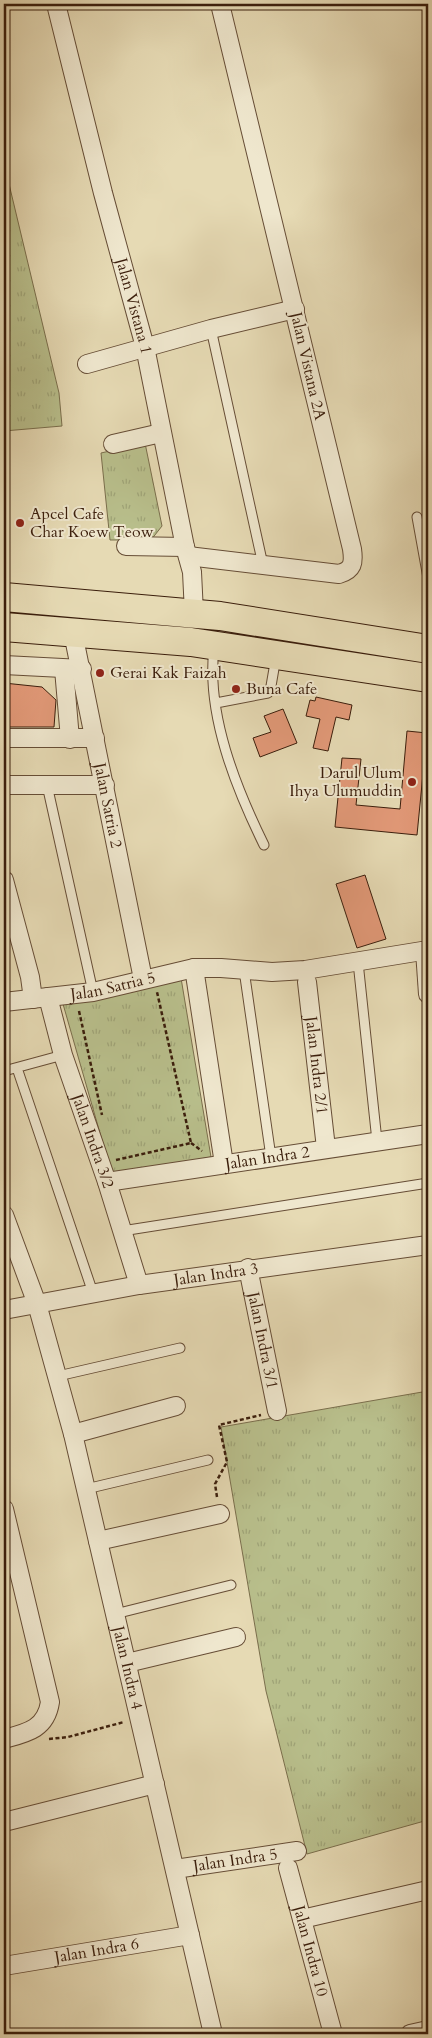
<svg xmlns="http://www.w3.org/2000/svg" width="432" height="2038" font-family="Cardo,serif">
	<defs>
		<pattern id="grass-tufts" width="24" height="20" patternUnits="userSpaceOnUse" patternTransform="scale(1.25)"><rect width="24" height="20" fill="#b8be8b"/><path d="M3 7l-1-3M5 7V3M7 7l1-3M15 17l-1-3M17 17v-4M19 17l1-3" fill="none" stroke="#9fa377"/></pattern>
	</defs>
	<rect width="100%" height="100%" fill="#e6dab4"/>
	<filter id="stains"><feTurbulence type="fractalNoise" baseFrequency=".004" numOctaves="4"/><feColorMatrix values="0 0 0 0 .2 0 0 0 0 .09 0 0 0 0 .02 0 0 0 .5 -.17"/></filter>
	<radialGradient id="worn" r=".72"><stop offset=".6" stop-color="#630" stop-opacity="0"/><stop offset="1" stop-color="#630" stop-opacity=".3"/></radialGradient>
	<path fill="url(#grass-tufts)" stroke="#7a6e4c" d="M4 163 59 393 62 426 4 431Z
		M145 443 162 526 151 540H110L101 453Z
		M181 978 211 1157 112 1175 61 997Z
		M428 1391V1820L307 1854 266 1691 221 1427Z"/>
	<path fill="#e29978" stroke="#3b1e0c" d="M4 683 42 687 56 700 54 727H4Z
		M316 697 352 705 349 720 336 717 328 751 313 748 320 719 306 716 310 700 315 701Z
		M283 709 297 743 260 757 253 738 271 732 264 716Z
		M407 731 427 733 417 835 335 827 342 758 361 759 356 805 400 809Z
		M365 875 386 939 357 948 336 884Z"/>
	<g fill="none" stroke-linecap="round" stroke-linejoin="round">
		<g stroke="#664d36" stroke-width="11">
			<path id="lane" d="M211 329 263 565
				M417 517 428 578
				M214 649C206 714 236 788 264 845
				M216 703 268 693 271 686 276 657
				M47 785 93 992
				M358 962 377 1141
				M244 970 271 1157
				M17 1068 93 1293
				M4 1071 63 1055
				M122 1231 428 1183
				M58 1376 180 1348
				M86 1489 208 1460
				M115 1614 231 1585"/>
		</g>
		<g stroke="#664d36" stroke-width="20">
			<g id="street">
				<path id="s1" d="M56 4 103 193 145 347 185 547 192 572 194 613"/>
				<path d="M87 364 211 329 295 309"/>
				<path d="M113 444 161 433"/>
				<path d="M126 546 185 547"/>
				<path d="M188 556 339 574C353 570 354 563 352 549L220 4"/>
				<path id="s2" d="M73 633 143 979"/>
				<path d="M4 665 82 669"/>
				<path d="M64 669 70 739"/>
				<path d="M4 738H95"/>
				<path d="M4 785H105"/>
				<path d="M4 880 30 977 33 999"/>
				<path d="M425 951 428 994"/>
				<path d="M194 968 224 1164"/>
				<path id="s3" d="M307 982 326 1148"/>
				<path id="s4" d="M48 997 63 1055 107 1182 139 1285"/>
				<path id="s5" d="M4 1002 93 992 194 968H221L272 972 305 970 428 950"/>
				<path id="s6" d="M107 1182 428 1134"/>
				<path id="s7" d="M4 1215 37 1304 73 1434 213 2034"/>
				<path id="s8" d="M248 1268 277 1411"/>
				<path id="s9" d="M4 1310 139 1285 428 1245"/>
				<path d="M73 1434 176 1406"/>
				<path d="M4 1509 50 1702C46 1729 27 1733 4 1739"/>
				<path d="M98 1541 220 1514"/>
				<path d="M127 1663 236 1637"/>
				<path d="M4 1822 155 1784"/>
				<path id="s10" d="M288 1868 333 2034"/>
				<path id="s11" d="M175 1869 297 1851"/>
				<path d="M302 1919 428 1890"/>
				<path id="s12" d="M4 1966 190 1935"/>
				<path d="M410 2034 428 2030"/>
			</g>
		</g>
		<g stroke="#3b1e0c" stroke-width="30">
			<path id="highway" d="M4 597 220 616 428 649
				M4 627 191 642 428 678"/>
		</g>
		<path stroke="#3b1e0c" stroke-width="2.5" stroke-dasharray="4 2.5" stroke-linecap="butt" d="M79 1011 102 1115
			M191 1143 202 1151
			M116 1160 191 1143 157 992
			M217 1497 215 1484 227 1462 219 1425 261 1415
			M49 1739 68 1737 124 1722"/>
		<use href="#lane" stroke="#efe7ce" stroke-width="9"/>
		<use href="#street" stroke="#efe7ce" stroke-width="18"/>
		<use href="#highway" stroke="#e6dab4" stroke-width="28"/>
	</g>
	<g fill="#8f2418" stroke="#efe7ce" stroke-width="2">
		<circle cx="20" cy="523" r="5"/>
		<circle cx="100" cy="673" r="5"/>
		<circle cx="236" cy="689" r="5"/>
		<circle cx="412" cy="782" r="5"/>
	</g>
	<g text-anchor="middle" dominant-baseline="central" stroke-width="4" stroke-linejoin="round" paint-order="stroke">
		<g font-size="16" fill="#3b1e0c" stroke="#efe7ce">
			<text stroke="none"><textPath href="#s1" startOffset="312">Jalan Vistana 1</textPath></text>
			<text transform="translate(308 366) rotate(77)">Jalan Vistana 2A</text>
			<text stroke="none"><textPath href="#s2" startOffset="176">Jalan Satria 2</textPath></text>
			<text stroke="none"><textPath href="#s5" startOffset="110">Jalan Satria 5</textPath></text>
			<text stroke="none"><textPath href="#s3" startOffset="84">Jalan Indra 2/1</textPath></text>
			<text stroke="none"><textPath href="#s4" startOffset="151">Jalan Indra 3/2</textPath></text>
			<text stroke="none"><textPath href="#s6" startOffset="162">Jalan Indra 2</textPath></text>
			<text stroke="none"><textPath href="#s9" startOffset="215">Jalan Indra 3</textPath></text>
			<text stroke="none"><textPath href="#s8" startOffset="74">Jalan Indra 3/1</textPath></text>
			<text stroke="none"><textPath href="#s7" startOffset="470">Jalan Indra 4</textPath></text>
			<text stroke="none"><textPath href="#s11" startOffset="61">Jalan Indra 5</textPath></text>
			<text stroke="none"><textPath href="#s12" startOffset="94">Jalan Indra 6</textPath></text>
			<text stroke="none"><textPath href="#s10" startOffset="86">Jalan Indra 10</textPath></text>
		</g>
		<g font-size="16" fill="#3b1e0c" stroke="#efe7ce" text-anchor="start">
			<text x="30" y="514">Apcel Cafe<tspan x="30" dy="18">Char Koew Teow</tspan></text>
			<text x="110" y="673">Gerai Kak Faizah</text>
			<text x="246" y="689">Buna Cafe</text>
			<text x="402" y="773" text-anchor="end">Darul Ulum<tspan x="402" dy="18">Ihya Ulumuddin</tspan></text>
		</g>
	</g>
	<rect width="432" height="2038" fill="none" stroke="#e6dab4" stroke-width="20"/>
	<rect x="5" y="5" width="422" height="2028" fill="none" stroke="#3b1e0c" stroke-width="2.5"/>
	<rect x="10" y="10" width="412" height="2018" fill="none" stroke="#3b1e0c"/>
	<rect width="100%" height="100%" filter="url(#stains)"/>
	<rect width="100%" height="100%" fill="url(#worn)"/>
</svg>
